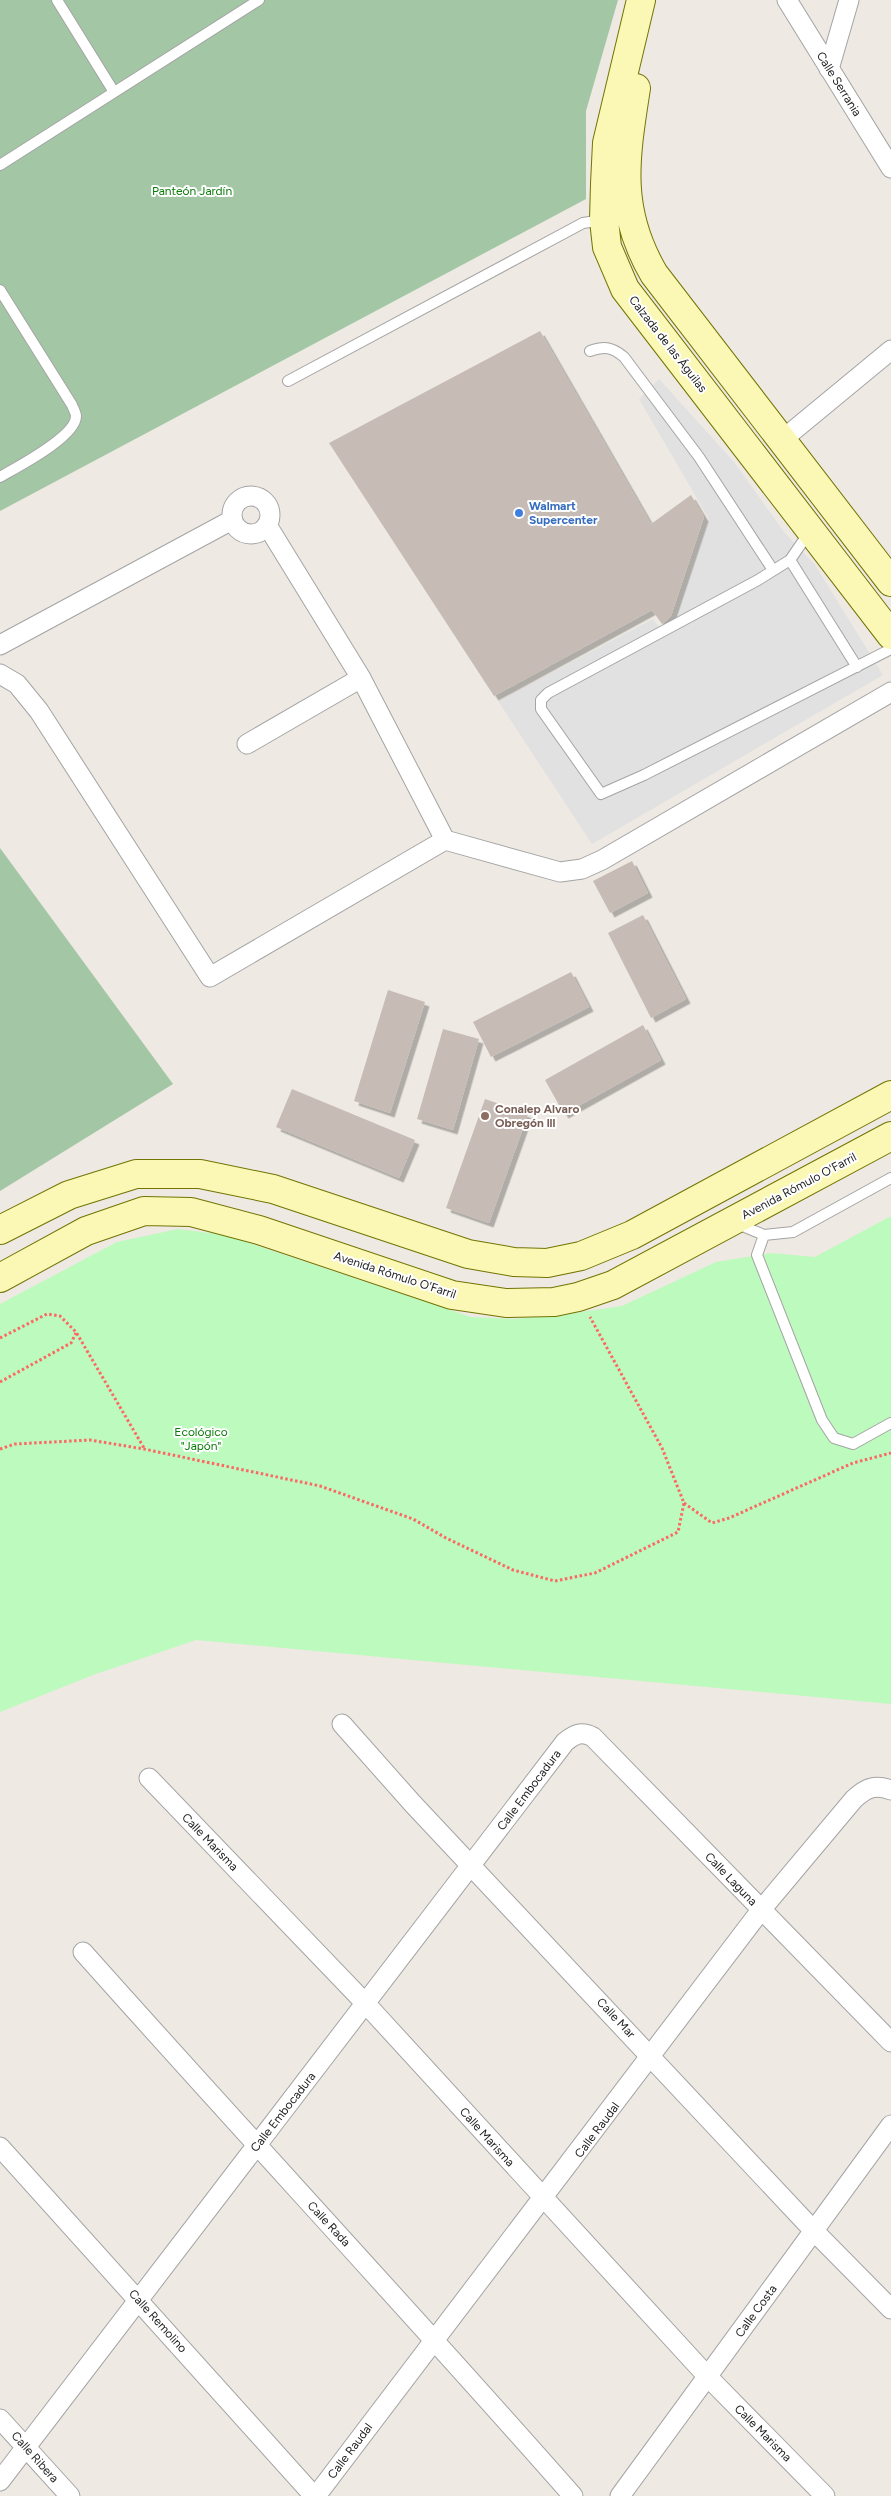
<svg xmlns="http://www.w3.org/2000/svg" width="891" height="2496" font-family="Figtree,sans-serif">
	<defs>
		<filter id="shadow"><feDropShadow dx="4.5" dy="4.5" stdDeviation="0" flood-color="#0004"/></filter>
	</defs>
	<rect width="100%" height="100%" fill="#eee9e2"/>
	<path fill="#a3c7a5" d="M0 0H618L586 111V199L0 511Z
		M0 848 173 1084 0 1191Z"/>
	<path fill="#bdfabd" d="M891 1216V1704L196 1640 93 1675 0 1712V1304L117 1242 178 1229 225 1235 471 1317 514 1319 574 1313 622 1306 716 1262 772 1253 815 1257Z"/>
	<path fill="#e1e1e1" d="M659 379 734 462 784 532 815 565 883 675 592 844 498 701 653 619 660 629 675 619 709 519 639 399Z"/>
	<path fill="#c6bbb5" filter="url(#shadow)" d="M540 331 651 524 691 495 704 517 671 616 662 624 652 610 494 696 329 443Z
		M632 861 648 893 610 913 593 881Z
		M643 915 686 999 651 1018 608 933Z
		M571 972 589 1007 491 1057 473 1022Z
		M388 990 425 1002 390 1113 354 1101Z
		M643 1025 661 1060 564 1114 545 1080Z
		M443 1029 479 1039 453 1130 417 1119Z
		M292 1089 415 1140 399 1178 276 1127Z
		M485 1099 528 1114 489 1223 446 1208Z"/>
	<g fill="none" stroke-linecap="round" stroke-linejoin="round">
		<g stroke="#a4a4a4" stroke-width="12">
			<path id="service" d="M57 0 114 92
				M0 165 259 0
				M0 290 72 405C73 408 76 413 76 416 76 437 17 467 0 477
				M590 351C605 346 612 347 624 357L699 457 773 570
				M288 381 583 223 603 220
				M810 531 790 560 758 580 548 693 541 700V709L601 794 644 775 891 649
				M790 560 857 667
				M735 1223 764 1235 793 1232 891 1178
				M764 1235 757 1255 822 1420 834 1438 853 1444 891 1423"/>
		</g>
		<g stroke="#a4a4a4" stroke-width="21">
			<path id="minor" d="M787 0 891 168
				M829 69 849 0
				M782 440 891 350
				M232 515a19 19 0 1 1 38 0a19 19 0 1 1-38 0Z
				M267 525 361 678 445 840
				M0 645 232 520
				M0 674 17 684 39 711 210 977 445 840 560 872 582 869 602 860 891 692
				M247 744 361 678
				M342 1724 413 1804 814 2231 891 2309
				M149 1778 367 2005 708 2377 825 2496
				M83 1952C246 2135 412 2313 573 2496
				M0 2147 314 2496
				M0 2419 70 2496
				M0 2481C189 2236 378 1990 565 1742 575 1734 581 1731 593 1737L891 2042
				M316 2496 761 1910 854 1799C866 1788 875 1784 891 1790
				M620 2496 891 2125"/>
		</g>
		<g stroke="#727403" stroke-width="30">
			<path id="secondary" d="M641 0 607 143 605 184 604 220 607 247 625 289 891 635
				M636 88C625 159 616 209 654 274L891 582
				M0 1230 69 1195 136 1174H200L273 1189 468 1254 514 1262 547 1263 581 1256 632 1235 891 1095
				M0 1278 86 1231 144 1211 191 1212 259 1230 452 1295 506 1303 554 1302 578 1297 613 1285 891 1136"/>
		</g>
		<path stroke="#fc6865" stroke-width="3" stroke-dasharray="2.5 2.5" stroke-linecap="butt" d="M0 1338 47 1314 60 1316 76 1332 144 1448
			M0 1382 71 1343 76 1333
			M0 1449 15 1444 90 1440 144 1449 320 1486 413 1519 446 1538 513 1570 555 1581 595 1573 678 1532 684 1503 662 1448 590 1317
			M684 1503 712 1523 729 1518 853 1463 891 1453"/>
		<use href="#service" stroke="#fff" stroke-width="10"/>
		<use href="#minor" stroke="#fff" stroke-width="19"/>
		<use href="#secondary" stroke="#faf8b4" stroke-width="28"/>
	</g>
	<circle fill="#3f7fe0" stroke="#fff" stroke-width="2" cx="519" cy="513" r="5"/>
	<circle fill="#8d6e63" stroke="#fff" stroke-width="2" cx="485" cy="1116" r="5"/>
	<g text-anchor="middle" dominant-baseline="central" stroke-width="4" stroke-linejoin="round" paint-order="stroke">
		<g font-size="12" fill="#1d1d1d" stroke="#fff">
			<text transform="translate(839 84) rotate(58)">Calle Serrania</text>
			<text transform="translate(668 344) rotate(52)">Calzada de las Águilas</text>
			<text transform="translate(799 1186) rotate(-28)">Avenida Rómulo O'Farril</text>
			<text transform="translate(395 1275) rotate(18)">Avenida Rómulo O'Farril</text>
			<text transform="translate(529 1790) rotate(-53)">Calle Embocadura</text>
			<text transform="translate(210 1842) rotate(46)">Calle Marisma</text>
			<text transform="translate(731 1879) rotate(46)">Calle Laguna</text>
			<text transform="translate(616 2018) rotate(47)">Calle Mar</text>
			<text transform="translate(283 2112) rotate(-52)">Calle Embocadura</text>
			<text transform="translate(597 2130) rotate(-53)">Calle Raudal</text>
			<text transform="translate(487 2137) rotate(48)">Calle Marisma</text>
			<text transform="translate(329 2224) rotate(47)">Calle Rada</text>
			<text transform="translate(756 2311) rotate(-54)">Calle Costa</text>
			<text transform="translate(158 2321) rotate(48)">Calle Remolino</text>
			<text transform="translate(763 2433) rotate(45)">Calle Marisma</text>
			<text transform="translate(350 2451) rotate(-53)">Calle Raudal</text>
			<text transform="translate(35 2457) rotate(48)">Calle Ribera</text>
		</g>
		<g font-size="12" fill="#097c09" stroke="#fff">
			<text x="192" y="191">Panteón Jardín</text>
			<text x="201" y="1432">Ecológico<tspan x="201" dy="14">"Japón"</tspan></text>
		</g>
		<g font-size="12" font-weight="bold" fill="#366cbe" stroke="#fff" text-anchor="start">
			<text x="529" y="506">Walmart<tspan x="529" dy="14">Supercenter</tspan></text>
		</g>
		<g font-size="12" font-weight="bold" fill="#785e54" stroke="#fff" text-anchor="start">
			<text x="495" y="1109">Conalep Alvaro<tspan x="495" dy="14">Obregón lll</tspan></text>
		</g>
	</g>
</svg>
